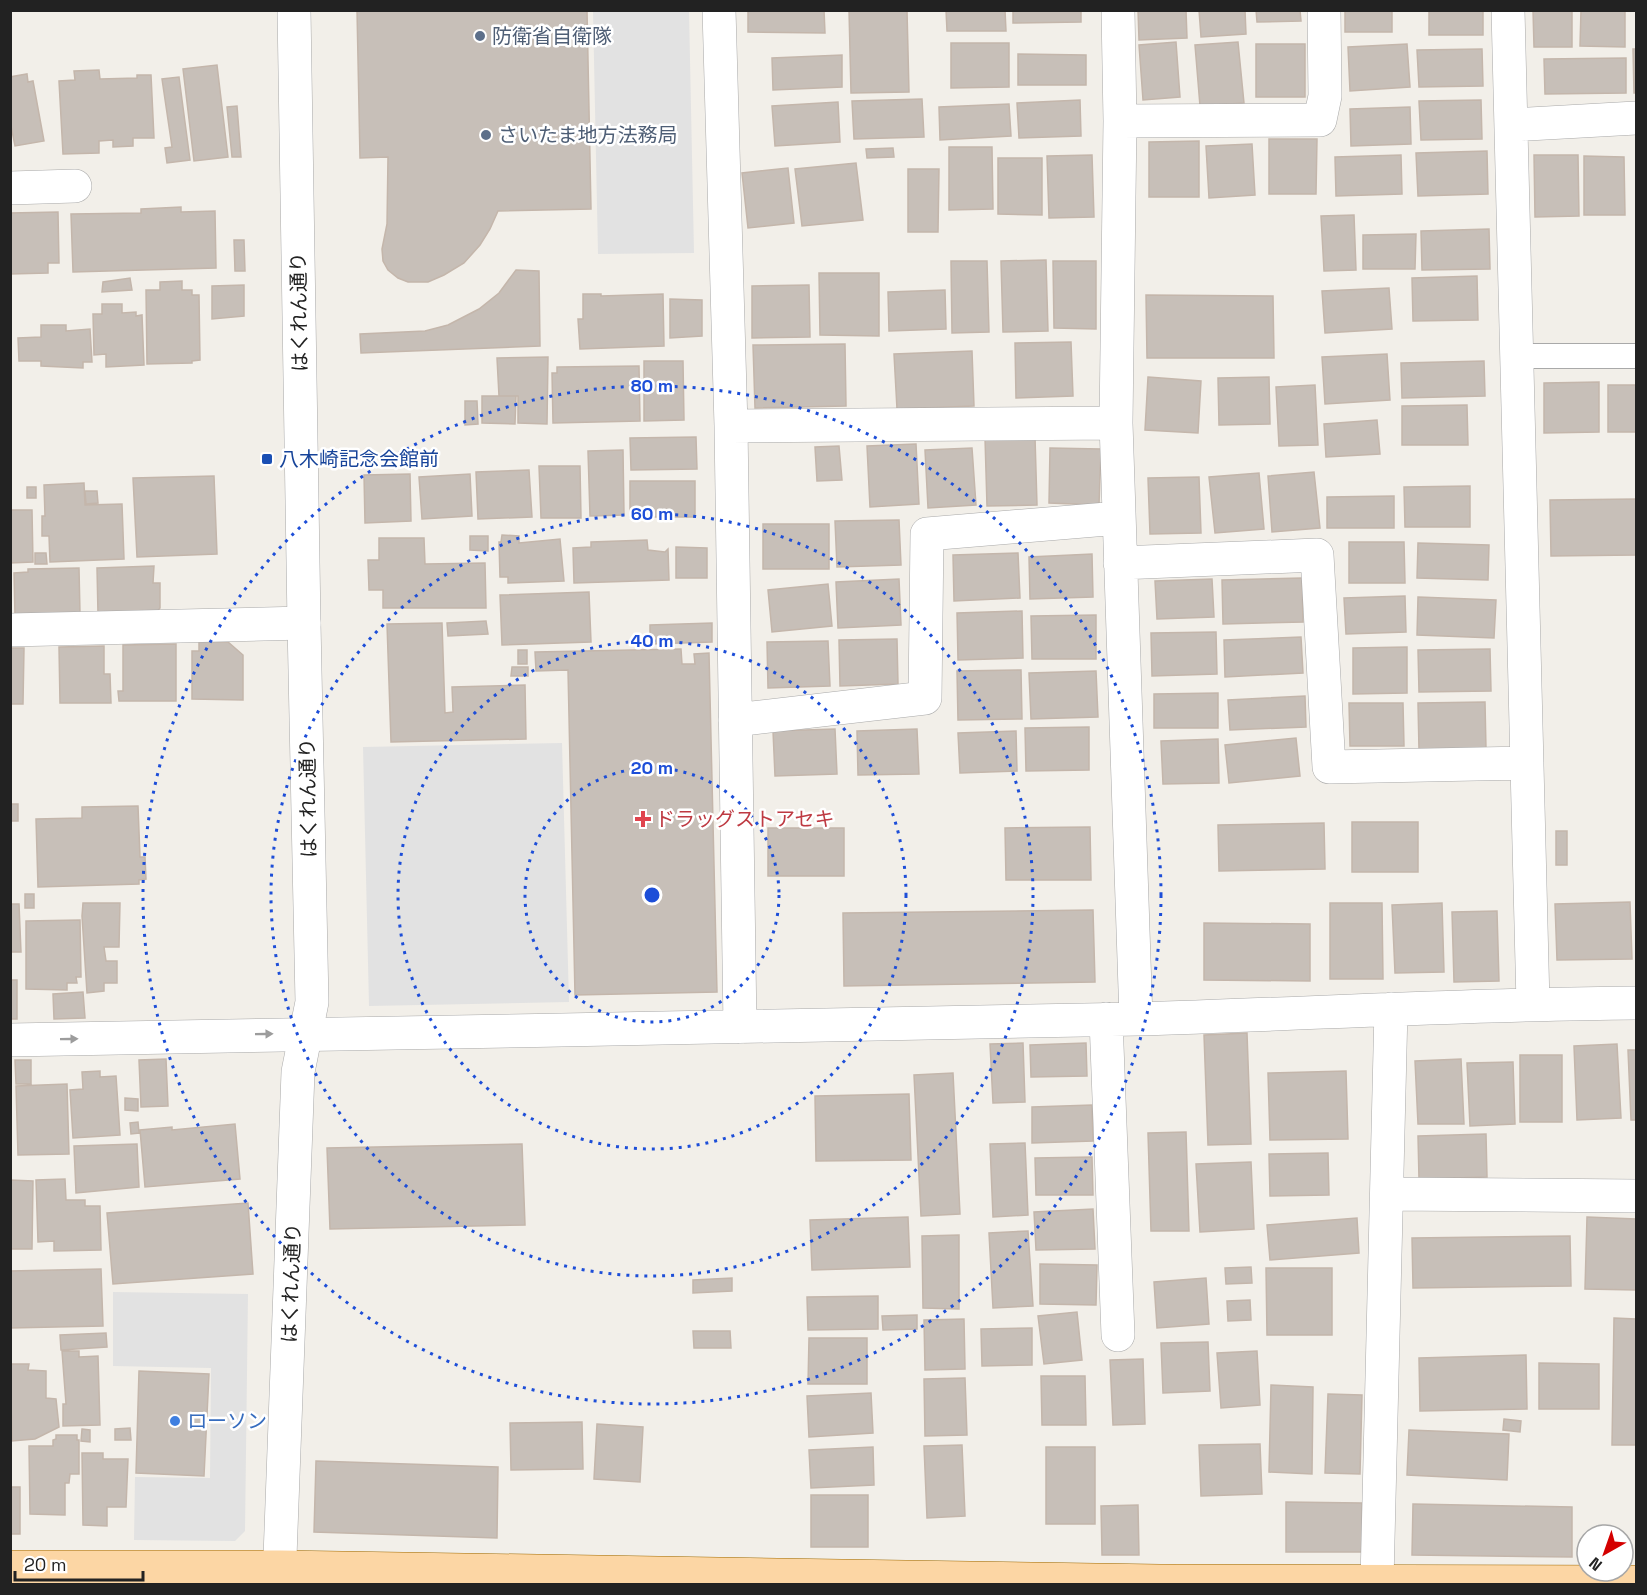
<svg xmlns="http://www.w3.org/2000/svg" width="1647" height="1595" font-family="'Space Grotesk','Noto Sans JP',sans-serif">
	<rect width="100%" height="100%" fill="#f2efe9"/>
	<path fill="#e2e2e2" d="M593 11H689L694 253 598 254Z
		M562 743 569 1002 369 1006 363 747Z
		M113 1292 248 1294 245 1531 235 1541 134 1540 135 1477 210 1478 211 1368 113 1366Z"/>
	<path fill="#c7bfb8" stroke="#c4b6ab" stroke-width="1.5" d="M357 10H587L591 209 498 211 490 229 480 245 464 263 444 275 428 282H408L398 278 388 270 383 261 382 249 387 224 388 157 360 158Z
		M748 10H824L825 33 748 32Z
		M849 10H907L909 92 851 93Z
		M946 10H1005L1006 31H947Z
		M1013 10H1081V22L1013 23Z
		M1138 10H1186L1187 38 1139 40Z
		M1199 10H1245L1246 34 1201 37Z
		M1256 10H1300L1301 21 1257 22Z
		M1345 10H1392V32H1345Z
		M1429 10H1483V35H1429Z
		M1533 10H1572V47H1534Z
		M1581 10H1625V47L1580 46Z
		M1176 42 1180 97 1143 100 1139 45Z
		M1238 42 1244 103 1200 106 1195 45Z
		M951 43H1009V87L951 88Z
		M1256 44H1305V97H1256Z
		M1407 44 1410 87 1350 91 1348 47Z
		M1482 49 1483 86 1419 87 1417 50Z
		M1633 49H1636V93H1634Z
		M1018 54 1086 55V85H1018Z
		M842 55V87L773 90 772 58Z
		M1626 58V93L1545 94 1544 59Z
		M217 65 228 157 194 161 183 69Z
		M99 70 100 79 137 78V75H151L154 138H133V146L113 147V140L99 141V153L63 154 59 81 75 80 74 71Z
		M27 74 28 82 33 81 44 141 15 146 10 121V77Z
		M179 77 190 160 167 163 165 148 172 147 162 79Z
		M922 99 924 137 854 139 852 101Z
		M1080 100 1081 136 1019 138 1017 103Z
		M1481 100 1482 139 1421 140 1419 101Z
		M838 102 840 142 775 146 772 106Z
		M1009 104 1011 136 940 140 939 107Z
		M237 106 241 157H232L227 107Z
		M1410 107 1411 144 1351 146 1350 109Z
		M1269 139H1317L1316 194H1269Z
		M1199 141V197H1149V142Z
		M1252 144 1255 195 1209 198 1206 146Z
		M949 147H992L993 209 949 210Z
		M893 148 894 157 867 158 866 149Z
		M1487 151 1488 194 1418 196 1416 153Z
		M1092 155 1094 217 1049 218 1047 156Z
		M1401 155 1402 194 1336 196 1335 157Z
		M1534 155H1578L1579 216 1535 217Z
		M1584 156 1624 157 1625 215H1584Z
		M998 158H1042V215L998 214Z
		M856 163 863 220 802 226 795 169Z
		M788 168 794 223 748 228 742 173Z
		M908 169H939L938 232H908Z
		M181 207V212L215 211 216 268 73 272 71 214 141 213V209Z
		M58 212 59 263H48V273L10 274V213Z
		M1354 215 1356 270 1324 271 1321 216Z
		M1489 229 1490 269 1422 270 1421 231Z
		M1416 234 1415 269H1363V235Z
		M234 240H244L245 271H235Z
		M1046 260 1048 331 1003 332 1001 261Z
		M951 261H987L989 332 952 333Z
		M1053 261H1096V329L1054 328Z
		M516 270 539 271 540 346 361 353 360 334 425 331 448 325 479 309 499 293Z
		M819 273H879V336L820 335Z
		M1477 276 1478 320 1413 321 1412 278Z
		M130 278 132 290 102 292 103 282Z
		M182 281V290H192V295H199L200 360 192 361V363L147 364 146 290H160V282Z
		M244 285V316L212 319V286Z
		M809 285 810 337 752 338V286Z
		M1389 288 1392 329 1325 333 1322 291Z
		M945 290 946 329 889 331 888 292Z
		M583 294H601V296L663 294 664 346 580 349 578 319H583Z
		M1146 295 1273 296 1274 358H1147Z
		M670 299 702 300V336L670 338Z
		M102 304H122V313L136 312V316L142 315 144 365 106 367V354L94 355 93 314H102Z
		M41 325H66V331L90 329 92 362H83V368L41 366V361H19L18 338 41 337Z
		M1071 342 1073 396 1016 398 1015 343Z
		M845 344 846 406 755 408 753 345Z
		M972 351 974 406 897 409 894 354Z
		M1387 354 1390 400 1325 404 1322 357Z
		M548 357 547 424 518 423V396H499L497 358Z
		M644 361H683L684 420 644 421Z
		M1484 361 1485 396 1402 398 1401 363Z
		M639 366 640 421 553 423 552 373H557V367Z
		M1148 377 1201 381 1198 433 1145 430Z
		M1269 377 1270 424 1219 425 1218 378Z
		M1599 382V432L1544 433V383Z
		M1315 385 1318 445 1279 446 1276 387Z
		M1608 385H1636V432H1608Z
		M482 396H516L515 424 482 423Z
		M465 401H477L478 424 465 425Z
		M1467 405 1468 445H1402V406Z
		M1377 420 1380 454 1326 457 1324 424Z
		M696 437 697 469 631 470 630 438Z
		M1035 437 1037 505 987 506 985 438Z
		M916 444 919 504 870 507 867 446Z
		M839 446 842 480 817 481 815 447Z
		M972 448 976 505 928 508 925 450Z
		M1050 448 1101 449 1099 505 1049 503Z
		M623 450 624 515 590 516 588 451Z
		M539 466H580L581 518H541Z
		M529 470 532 517 478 519 476 472Z
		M1314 472 1320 528 1272 532 1268 476Z
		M1259 473 1264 529 1215 533 1209 477Z
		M410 474 411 521 365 523 364 475Z
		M470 474 472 516 422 519 419 477Z
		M214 476 217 554 137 557 133 478Z
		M1199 477 1201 533 1150 534 1148 478Z
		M630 481H695V517H630Z
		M84 483 85 505 122 504 124 559 50 562 49 536H42V516H45L44 485Z
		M1470 486V527H1405L1404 487Z
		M27 487H36V498H27Z
		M85 491H97L98 503 86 504Z
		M1394 496V528H1327V497Z
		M1636 499V555L1551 556 1550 500Z
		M10 510H32L33 562 10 563Z
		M899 520 901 565 837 567 835 521Z
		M763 524H829V569H763Z
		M502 535 519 536V543L560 539 564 581 508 583V577H500L499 542H501Z
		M470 536H488V551L470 550Z
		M379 538H424L425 564 485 563 486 608H383V590H369L368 560H379Z
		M647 540 648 550 665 552 668 549 669 580 574 583 573 548 591 547V542Z
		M1349 542H1404L1405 583H1349Z
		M1418 543 1489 545 1488 580 1417 578Z
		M676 547 707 548V578H676Z
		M35 553H46L47 564H35Z
		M1018 553 1020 598 954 601 953 555Z
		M1092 554 1093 597 1030 599 1029 557Z
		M154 566 153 583H160V608L154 615 98 614 97 568Z
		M79 568 80 614 15 616 14 573 28 572V569Z
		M1302 578 1303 622 1223 624 1222 580Z
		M899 579 901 625 838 628 836 582Z
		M1212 579 1214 617 1157 619 1155 581Z
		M828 584 832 626 772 632 768 590Z
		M589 592 591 642 502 645 500 595Z
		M1405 596 1406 632 1346 634 1344 598Z
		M1418 597 1496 600 1494 638 1417 635Z
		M1022 611 1023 658 958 660 957 613Z
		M1096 615V659H1032L1031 616Z
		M486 621 488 634 448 636 447 623Z
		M442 623 445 713 453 712 452 687 525 685 526 739 391 742 387 624Z
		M712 623V642L650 644V625Z
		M1216 632 1217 674 1152 676 1151 633Z
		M1301 637 1303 673 1225 677 1224 640Z
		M897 639 898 684 840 686 839 640Z
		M199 641 228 642 243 655V700L192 699V651H199Z
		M828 641 830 686 768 688 767 642Z
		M176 644V701H119L118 691H123V645Z
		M104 646V674H110L111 703H60L59 647Z
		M1407 647V693L1353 694V648Z
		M10 648H24L23 704H10Z
		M681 649 682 664H695L694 654 709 653 717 992 575 995 568 670 536 671 535 652Z
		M1490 649 1491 691 1419 692 1418 650Z
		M518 650H527V664H518Z
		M512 667H528V676H511Z
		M1021 670 1022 719 958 720 957 671Z
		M1096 671 1098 717 1031 719 1029 673Z
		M1218 693V728H1154V694Z
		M1305 696 1306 727 1230 730 1228 700Z
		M1485 702 1486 749 1419 750 1418 703Z
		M1349 703H1403L1404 746H1350Z
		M1089 727V770L1026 771 1025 728Z
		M835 729 837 774 775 776 773 731Z
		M917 729 919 774 858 775 857 731Z
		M1016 731 1017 771 960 773 958 733Z
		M1296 738 1300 776 1229 783 1225 745Z
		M1218 739 1219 783 1163 784 1161 741Z
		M10 804H18V821H10Z
		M138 806 140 857H145L146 879 139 880V884L38 887 36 819 82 818V807Z
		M1352 822H1418V872H1352Z
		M1324 823 1325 869 1219 871 1218 825Z
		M1090 827 1091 880H1006L1005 828Z
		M768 828H844V876H768Z
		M1556 831H1567V865H1556Z
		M25 894H34V908H25Z
		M1630 902 1632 959 1557 960 1555 904Z
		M83 903H120L119 947H104L106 961H117V983H104V991L87 993 82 916Z
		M1330 903H1382L1383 979H1330Z
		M1442 903 1444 972 1395 973 1392 905Z
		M10 904H19L21 952H10Z
		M1093 910 1095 982 844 986 843 913Z
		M1497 911 1499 981 1454 982 1452 912Z
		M80 920 81 977H76L77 983H67V990L26 989V921Z
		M1204 923 1310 924V981L1204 980Z
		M10 980H17V1019H10Z
		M83 992 85 1018 54 1019 53 994Z
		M1247 1033 1251 1144 1208 1145 1204 1035Z
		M1023 1043 1025 1102 993 1103 990 1044Z
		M1086 1043 1087 1076 1031 1077 1030 1045Z
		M1617 1044 1621 1118 1577 1120 1574 1046Z
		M1628 1050H1636V1120H1631Z
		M1520 1055H1562V1122H1520Z
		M166 1059 168 1106 141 1107 139 1060Z
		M1461 1059 1464 1124H1418L1415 1061Z
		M15 1060H31V1084H16Z
		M1513 1062 1515 1124 1470 1126 1467 1063Z
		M100 1071V1077L116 1076 120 1135 73 1138 70 1090 83 1089 82 1072Z
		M1346 1071 1348 1139 1270 1140 1268 1073Z
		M953 1073 960 1214 921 1216 914 1075Z
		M67 1084 69 1154 18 1155 16 1086Z
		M909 1094 911 1160 816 1161 815 1096Z
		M125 1098 138 1099V1111L125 1110Z
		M1092 1105 1093 1141 1032 1143V1107Z
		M138 1122 139 1133 131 1134 130 1123Z
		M235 1124 240 1179 145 1187 140 1130 172 1127V1130Z
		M1186 1132 1189 1231H1151L1148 1133Z
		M1486 1134 1487 1177 1419 1179 1418 1136Z
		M1025 1143 1028 1215 993 1217 990 1144Z
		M137 1144 139 1187 76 1193 74 1146Z
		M522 1144 525 1225 330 1229 327 1148Z
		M1328 1153 1329 1195 1270 1196 1269 1154Z
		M1092 1157 1093 1195H1036L1035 1158Z
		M1251 1162 1254 1229 1200 1232 1196 1164Z
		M65 1179 66 1200H85V1206H100L101 1250 54 1251V1241L38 1242 36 1180Z
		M10 1180 33 1181 32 1249H10Z
		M248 1203 253 1274 113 1284 107 1213Z
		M1093 1209 1095 1249 1036 1250 1034 1212Z
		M908 1217 910 1267 812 1270 810 1220Z
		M1587 1217 1636 1219V1290L1585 1289Z
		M1357 1218 1359 1253 1270 1260 1267 1225Z
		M1028 1231 1033 1306 993 1308 989 1233Z
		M959 1235V1309L923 1308 922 1236Z
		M1570 1236 1571 1286 1413 1288 1412 1238Z
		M1040 1264 1097 1265 1096 1305 1040 1304Z
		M1251 1267 1252 1283 1226 1284 1225 1268Z
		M1266 1268H1332V1335H1267Z
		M101 1269 103 1326 10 1328V1271Z
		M732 1278V1291L693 1293V1280Z
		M1206 1278 1209 1324 1157 1328 1154 1282Z
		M878 1296V1329L808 1330 807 1297Z
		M1250 1300 1251 1320 1228 1321 1227 1301Z
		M1077 1312 1082 1360 1044 1364 1038 1316Z
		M917 1315V1329L883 1330 882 1316Z
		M1614 1318 1636 1319V1445H1612Z
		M964 1319 965 1369 925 1370 924 1320Z
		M1032 1328V1365L982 1366 981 1329Z
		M693 1331H730L731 1348H694Z
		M106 1333 107 1347 61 1350 60 1335Z
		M809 1338H867V1384H808Z
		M1208 1342 1210 1391 1163 1393 1161 1343Z
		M62 1351H79V1357L98 1356 100 1425 63 1426V1404H66Z
		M1257 1351 1260 1405 1221 1408 1217 1353Z
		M1526 1355 1527 1409 1420 1411 1419 1358Z
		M1143 1359 1145 1424 1113 1425 1110 1360Z
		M1539 1363 1599 1364V1409H1539Z
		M10 1364H29L28 1370 46 1371V1398L56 1399 59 1427 35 1439 12 1441Z
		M139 1371 209 1374 204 1476 136 1473Z
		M1041 1376H1085L1086 1425H1042Z
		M965 1378 967 1435 925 1436 924 1379Z
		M1271 1385 1313 1387 1312 1474 1269 1472Z
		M871 1393 873 1433 809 1437 807 1396Z
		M1328 1394 1362 1395 1360 1474 1325 1473Z
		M1504 1419 1521 1421 1520 1432 1503 1430Z
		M582 1422 583 1469 511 1470 510 1423Z
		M597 1424 643 1427 640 1482 594 1479Z
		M130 1428 131 1440H115V1429Z
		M82 1429 90 1430V1442L81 1441Z
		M1409 1430 1509 1434 1507 1480 1407 1475Z
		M56 1435H77V1440H79V1474H70L69 1483H65V1515L30 1514 29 1446H53V1440L56 1439Z
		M1260 1444 1262 1494 1201 1496 1199 1445Z
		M962 1445 965 1516 927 1518 924 1446Z
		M873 1447 874 1485 811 1488 809 1450Z
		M1046 1447H1095V1524H1046Z
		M82 1453H103V1459H128L126 1507H107V1526L83 1525Z
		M316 1461 498 1467 497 1538 314 1532Z
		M10 1487H20V1534H10Z
		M811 1495H868V1547H811Z
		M1286 1502 1362 1503 1363 1552H1286Z
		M1413 1504 1572 1507V1557L1412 1555Z
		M1138 1505 1139 1555H1102L1101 1506Z"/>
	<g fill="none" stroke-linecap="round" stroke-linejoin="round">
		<g stroke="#a9a9a9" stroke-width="26">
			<path id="service" d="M1516 356H1636"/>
		</g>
		<g stroke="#a9a9a9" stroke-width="34">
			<path id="minor" d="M719 10 731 426 740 1027
				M1118 10 1120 121 1116 423 1136 1019
				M1508 10 1533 1004
				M1120 121 1320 120 1325 96 1324 10
				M1511 125 1636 118
				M10 188 75 186
				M731 426 1116 423
				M1120 563 1317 555 1329 767 1527 763
				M10 630 304 623
				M735 720 925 698 927 534 1119 518
				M1106 1019 1118 1335
				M10 1040C386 1031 762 1029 1138 1019 1304 1014 1470 1004 1636 1003
				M1387 1194 1636 1196
				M1377 1581 1391 1009"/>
		</g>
		<g stroke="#a9a9a9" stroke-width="34">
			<path id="tertiary" d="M279 1584 298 1072 312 1002 304 623 294 10"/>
		</g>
		<g stroke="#a06b00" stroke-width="34">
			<path id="primary" d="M10 1567H281L1160 1581 1636 1582"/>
		</g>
		<use href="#service" stroke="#fff" stroke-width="24"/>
		<use href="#minor" stroke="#fff" stroke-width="33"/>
		<use href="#tertiary" stroke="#fff" stroke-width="33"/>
		<use href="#primary" stroke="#fcd6a4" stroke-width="33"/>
	</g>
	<defs><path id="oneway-solid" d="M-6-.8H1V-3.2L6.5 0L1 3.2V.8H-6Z" transform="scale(1.5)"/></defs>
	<g fill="#9c9c9c">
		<use href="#oneway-solid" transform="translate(264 1034) rotate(-1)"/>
		<use href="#oneway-solid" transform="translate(69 1039) rotate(-1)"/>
	</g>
	<g fill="none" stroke="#1d4ed8" stroke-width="3" stroke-dasharray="3 6">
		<circle cx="652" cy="895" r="127"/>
		<circle cx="652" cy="895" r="254"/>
		<circle cx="652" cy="895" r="381"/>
		<circle cx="652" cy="895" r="509"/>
	</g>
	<g fill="#5c6f8a" stroke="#fff" stroke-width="2">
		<circle cx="480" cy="36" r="6"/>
		<circle cx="486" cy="135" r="6"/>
	</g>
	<rect fill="#1a4fb4" stroke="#fff" stroke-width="2" x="261" y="453" width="12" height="12" rx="3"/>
	<path fill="#e0444e" stroke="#fff" stroke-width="2" d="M640 810h6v6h6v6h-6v6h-6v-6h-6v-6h6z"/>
	<circle fill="#3f7fe0" stroke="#fff" stroke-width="2" cx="175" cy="1421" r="6"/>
	<g text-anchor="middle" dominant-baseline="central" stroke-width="5" stroke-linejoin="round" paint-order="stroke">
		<g font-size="20" fill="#4e5e75" stroke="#fff" text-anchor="start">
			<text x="492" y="36">防衛省自衛隊</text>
			<text x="498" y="135">さいたま地方法務局</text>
		</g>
		<g font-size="20" fill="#222" stroke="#fff">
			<text transform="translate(299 312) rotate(-91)">はくれん通り</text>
			<text transform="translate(308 798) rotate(-91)">はくれん通り</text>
			<text transform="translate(291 1283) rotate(-88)">はくれん通り</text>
		</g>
		<g font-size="20" fill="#164399" stroke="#fff" text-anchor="start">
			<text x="279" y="459">八木崎記念会館前</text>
		</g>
		<g font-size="20" fill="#be3a42" stroke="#fff" text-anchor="start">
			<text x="655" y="819">ドラッグストアセキ</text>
		</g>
		<g font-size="20" fill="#366cbe" stroke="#fff" text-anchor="start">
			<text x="187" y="1421">ローソン</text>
		</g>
	</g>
	<circle cx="652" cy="895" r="9" fill="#1d4ed8" stroke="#fff" stroke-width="3"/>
	<g font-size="18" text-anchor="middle" font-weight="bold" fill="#1d4ed8" stroke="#fff" stroke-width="5" stroke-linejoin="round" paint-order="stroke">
		<text x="652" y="392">80 m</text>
		<text x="652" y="520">60 m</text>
		<text x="652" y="647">40 m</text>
		<text x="652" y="774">20 m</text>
	</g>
	<rect width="1647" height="1595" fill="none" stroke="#222222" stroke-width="24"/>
	<g transform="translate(1605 1553) rotate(220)"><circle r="28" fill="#ffffff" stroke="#a7a7a7" stroke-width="1.5"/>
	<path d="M0-4.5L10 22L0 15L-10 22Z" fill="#d40000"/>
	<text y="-9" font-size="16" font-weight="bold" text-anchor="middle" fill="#222222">N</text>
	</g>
	<path d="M15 1571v9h128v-9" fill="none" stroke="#222222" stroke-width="3"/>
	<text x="24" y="1571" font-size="18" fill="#222222" stroke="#ffffff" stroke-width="4.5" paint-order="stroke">20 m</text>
</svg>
